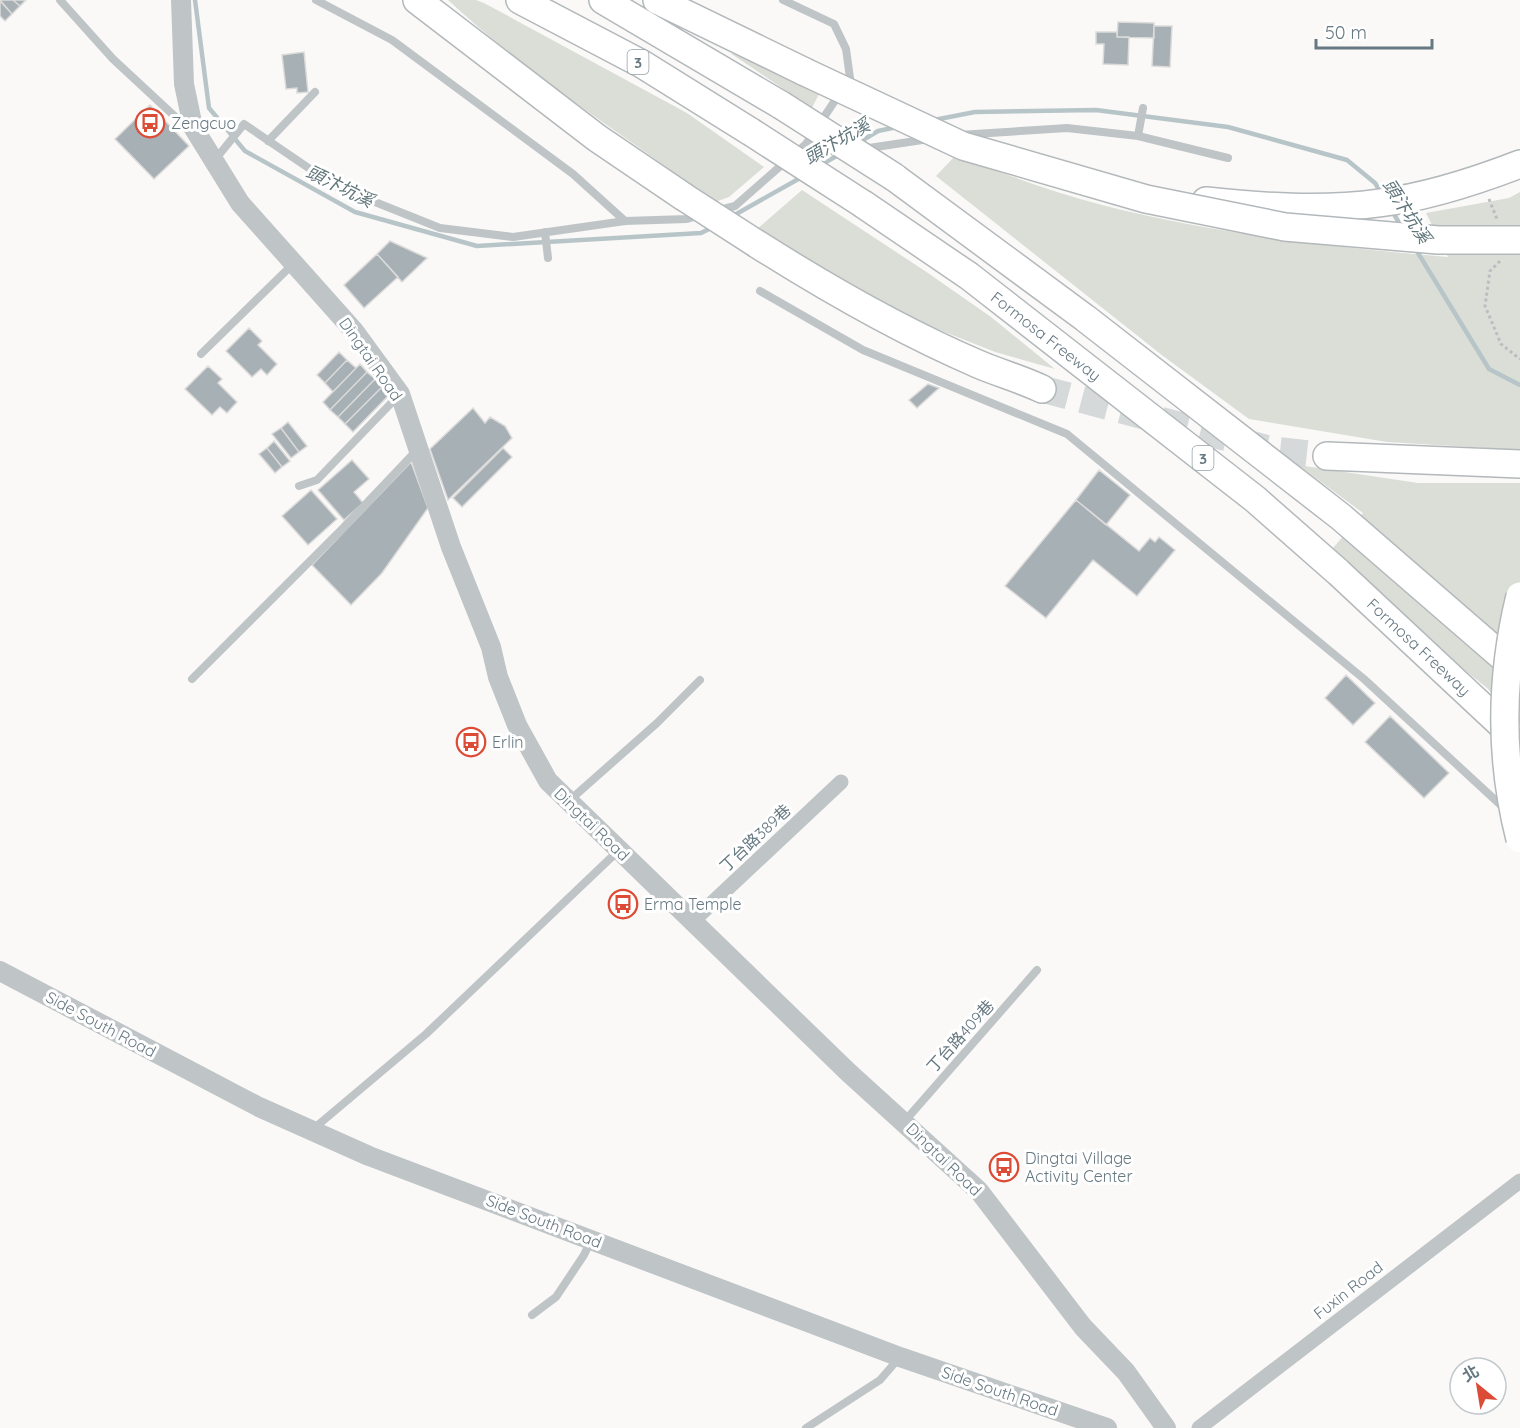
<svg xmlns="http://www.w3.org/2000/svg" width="1520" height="1428" font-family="Quicksand,'Noto Sans TC',sans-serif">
	<rect width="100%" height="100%" fill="#faf9f8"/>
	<path fill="#daded7" d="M448 0H476L484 3 687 113 764 167 729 197 715 202C625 135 530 77 448 0Z
		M730 53 763 64 820 92 812 108Z
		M955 156C1003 173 1052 192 1102 205 1215 234 1331 247 1448 257L1426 213 1509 198 1520 192V450L1387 442 1249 419 1163 356 936 176Z
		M802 190 928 273 991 317 1055 369 995 352 917 321 756 230Z
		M1298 465 1418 483H1520V722L1487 688 1451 659 1333 548 1363 513Z"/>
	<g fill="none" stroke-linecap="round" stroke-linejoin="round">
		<path stroke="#b8c5c8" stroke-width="4.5" d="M195 0 209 108 245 151 355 212 477 246 701 233 713 227
			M934 120 975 112 1096 110 1228 127 1347 160 1375 183 1382 194
			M858 143 878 131 897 127
			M819 166 840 154
			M1391 209 1402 228
			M731 217 802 177
			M1415 248 1489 369 1520 385"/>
	</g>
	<path fill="#a6b0b5" stroke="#dcdbda" stroke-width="1.5" d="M0 0H13L20 6 12 14Z
		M13 0H26L20 6Z
		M0 1 12 14 5 21 0 16Z
		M1118 22 1154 23V38L1117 37Z
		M1154 26H1172L1170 67 1152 66Z
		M1096 32H1117V37H1129L1128 65 1103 64 1104 44H1096Z
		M304 52 308 92 297 93V88L286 89 282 55Z
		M150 105 189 146 154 179 115 139Z
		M390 241 427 258 402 282 377 254Z
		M377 254 398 277 364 308 344 285Z
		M249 328 262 341 258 345 277 364 267 375 261 369 252 377 226 351Z
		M339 352 347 360 325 383 317 375Z
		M347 360 356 368 333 392 325 383Z
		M360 364 367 372 330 410 323 402Z
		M208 366 222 379 218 383 237 402 227 413 220 407 212 415 185 389Z
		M367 372 375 379 338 417 330 410Z
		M375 379 382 387 345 424 338 417Z
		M928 384 939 388 917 408 909 400Z
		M382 387 390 394 353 432 345 424Z
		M473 408 485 423 490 417 505 426 512 438 448 500 430 449Z
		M288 422 307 446 299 452 281 428Z
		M281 428 299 452 291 458 272 434Z
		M274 441 290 461 282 467 267 448Z
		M267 448 282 467 275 473 259 454Z
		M503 448 512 457 462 507 453 498Z
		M352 460 369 479 354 492 363 503 344 520 318 490Z
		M411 462 428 508 382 573 351 605 312 565Z
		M1099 470 1130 495 1106 525 1076 500Z
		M311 490 337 519 308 545 282 516Z
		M1076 500 1139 551 1150 538 1155 542 1159 537 1175 550 1137 596 1093 560 1046 618 1005 586Z
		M1346 675 1375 703 1353 725 1325 698Z
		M1390 716 1449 773 1424 798 1365 742Z"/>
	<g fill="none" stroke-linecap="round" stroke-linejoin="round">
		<path stroke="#d5d9da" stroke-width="27" stroke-dasharray="27 14" stroke-linecap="butt" d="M1042 389 1273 450 1327 456"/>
		<g stroke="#b3b8bb" stroke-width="30">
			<path id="motorway" d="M417 0 597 138 684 197
				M520 0 642 64 751 132
				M603 0 781 105
				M657 0 805 72
				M894 177 1085 318 1341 517 1520 672
				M1206 201C1263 207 1322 211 1379 203 1427 197 1476 181 1520 164
				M863 204 969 276 1255 499 1338 572 1520 742
				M757 244C828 289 901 331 978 364 999 373 1021 379 1042 389
				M1327 456 1520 464"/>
		</g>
		<path stroke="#babec0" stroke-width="3" stroke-dasharray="3 3" stroke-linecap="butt" d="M1489 199 1497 219
			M1500 261 1490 271 1485 306 1501 344 1520 359"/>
		<path stroke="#bfc4c7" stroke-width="8" d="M60 0 113 59 183 124 189 126
			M316 0 392 40 573 174 625 221
			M783 0 834 24 846 49 850 78 806 144 795 154
			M959 135 1067 128 1138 136 1228 158
			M1138 136 1143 108
			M268 141 315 92
			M864 145 869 148 929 139
			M214 161 244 124 335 186 440 228 513 237 625 221 687 219 701 215
			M719 210 735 206 785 162
			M545 232 548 258
			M760 291 863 350 1067 434 1364 679 1505 809
			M201 354 294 263
			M299 486 317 480 399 395
			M192 679 344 527 416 451
			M570 800 657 723 700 680
			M904 1122 1037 970
			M312 1130 426 1034 618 851
			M532 1315 556 1297 584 1255 591 1240
			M806 1428 880 1380 900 1357"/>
		<path stroke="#bfc4c7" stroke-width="15" d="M694 920 841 782
			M1199 1428 1520 1181"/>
		<path stroke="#bfc4c7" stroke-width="20" d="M181 0 184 84 193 127 240 203 354 331 400 394 451 547 491 647 498 677 517 725 548 781 848 1072 979 1191 1083 1327 1126 1372 1166 1428
			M0 971 259 1107 369 1156 900 1357 1107 1428"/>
		<use href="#motorway" stroke="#fff" stroke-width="27"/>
		<g stroke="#b3b8bb" stroke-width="30" stroke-linecap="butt">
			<path id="motorway-bridge" d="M805 72 963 146 1146 199 1285 227 1438 240H1520
				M781 105 894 177
				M751 132 863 204
				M684 197 757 244
				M1520 596C1500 678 1499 757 1520 839"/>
		</g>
		<use href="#motorway-bridge" stroke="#fff" stroke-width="27"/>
	</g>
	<defs>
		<g id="bus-ring" transform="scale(1.5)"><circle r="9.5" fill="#fff" stroke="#db4b36" stroke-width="1.5"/><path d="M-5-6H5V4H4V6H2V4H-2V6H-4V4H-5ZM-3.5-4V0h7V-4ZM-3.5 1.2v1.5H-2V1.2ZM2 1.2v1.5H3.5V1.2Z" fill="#db4b36"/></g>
	</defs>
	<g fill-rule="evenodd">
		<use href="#bus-ring" x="150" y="123"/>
		<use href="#bus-ring" x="471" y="742"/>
		<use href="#bus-ring" x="623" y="904"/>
		<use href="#bus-ring" x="1004" y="1167"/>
	</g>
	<g text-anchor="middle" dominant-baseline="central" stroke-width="6" stroke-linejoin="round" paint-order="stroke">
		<g fill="#fff" stroke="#94a0a7" stroke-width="1.5">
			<rect x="627.5" y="50" width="21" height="24" rx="4.5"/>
			<rect x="1192.5" y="446" width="21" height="24" rx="4.5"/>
		</g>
		<g font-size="15" font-weight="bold" fill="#667881">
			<text x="638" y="62">3</text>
			<text x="1203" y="458">3</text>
		</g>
		<g font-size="16" fill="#667881" stroke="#fff" text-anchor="start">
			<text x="171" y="123">Zengcuo</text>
			<text x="492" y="742">Erlin</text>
			<text x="644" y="904">Erma Temple</text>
			<text x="1025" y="1158">Dingtai Village<tspan x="1025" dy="18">Activity Center</tspan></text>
		</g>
		<g font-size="16" fill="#667881" stroke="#fff">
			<text transform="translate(1046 336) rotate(38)">Formosa Freeway</text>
			<text transform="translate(371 359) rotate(55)">Dingtai Road</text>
			<text transform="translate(1419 647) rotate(43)">Formosa Freeway</text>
			<text transform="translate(592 824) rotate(44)">Dingtai Road</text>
			<text transform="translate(755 838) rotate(-43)">丁台路389巷</text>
			<text transform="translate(101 1024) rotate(28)">Side South Road</text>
			<text transform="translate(960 1036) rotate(-48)">丁台路409巷</text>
			<text transform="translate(944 1159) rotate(44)">Dingtai Road</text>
			<text transform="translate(544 1221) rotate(21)">Side South Road</text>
			<text transform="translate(1348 1290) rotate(-38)">Fuxin Road</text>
			<text transform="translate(1000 1391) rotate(19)">Side South Road</text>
		</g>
		<g font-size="18" font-style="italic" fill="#60767b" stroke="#fff">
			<text transform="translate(837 141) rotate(-30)">頭汴坑溪</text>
			<text transform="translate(340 186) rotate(26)">頭汴坑溪</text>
			<text transform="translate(1407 211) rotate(57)">頭汴坑溪</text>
		</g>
	</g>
	<g transform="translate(1478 1386) rotate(330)"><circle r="28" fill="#ffffff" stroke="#c2c9cd" stroke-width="1.5"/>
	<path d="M0-4.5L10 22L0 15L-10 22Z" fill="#db4b36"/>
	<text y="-9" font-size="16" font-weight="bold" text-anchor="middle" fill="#667881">北</text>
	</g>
	<path d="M1316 39v9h116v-9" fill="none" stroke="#667881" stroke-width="3"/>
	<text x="1325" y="39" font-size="18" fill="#667881" stroke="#ffffff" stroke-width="4.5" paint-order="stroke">50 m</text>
</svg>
